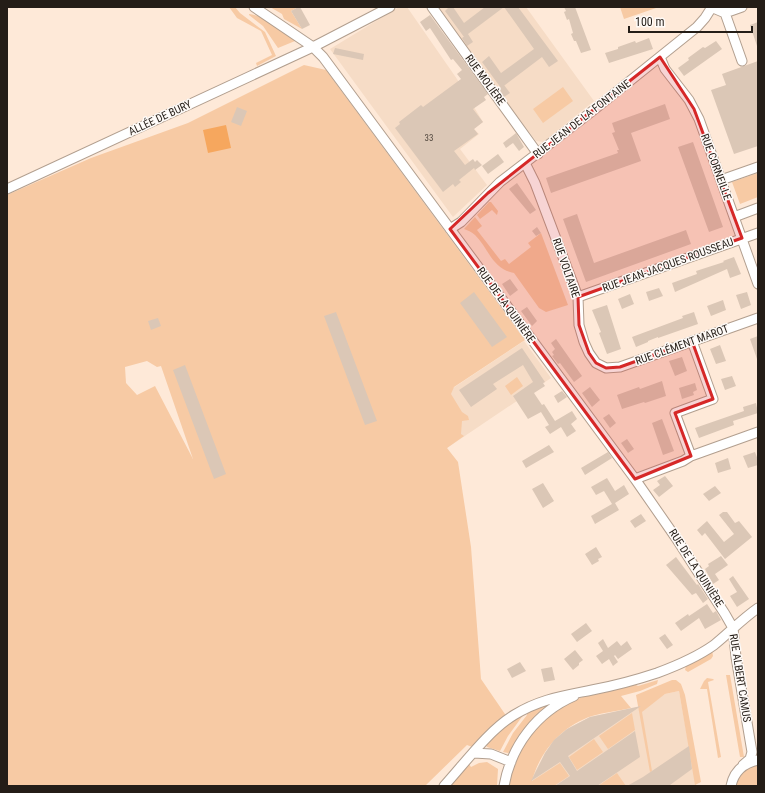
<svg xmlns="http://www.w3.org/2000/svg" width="765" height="793" font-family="'Roboto Condensed',sans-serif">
	<rect width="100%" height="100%" fill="#fee9d8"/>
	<path fill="#f6dcc6" d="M399 7H407L457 79 483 122 474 129 479 134 460 149 487 185 453 217 330 49Z
		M441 7H526L594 101 543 142 536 141 503 98 460 39 439 9Z
		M524 341 551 378 447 448 420 410Z
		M679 691 696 786H531L534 774 545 753 554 740 567 729 590 717 649 705 665 694Z"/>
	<path fill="#f7caa4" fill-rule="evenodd" d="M229 7H235L240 13 265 32 276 56 257 66 256 63 272 55 261 31 237 18Z
		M270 7H298L291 11 302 29 284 19 282 14Z
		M620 7H659L624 19Z
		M249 14C261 15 288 31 295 41L278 48 263 26 249 15Z
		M304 65 326 70 525 340 454 387 451 394 462 412 468 416 469 420 462 421 461 434 464 436 447 448 458 462 471 547 481 679 507 717 475 748 467 745 425 786H7V195L91 158 188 123ZM147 361 157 367 161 366 193 459 155 386 137 395 126 383 125 367Z
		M563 87 573 101 543 123 533 109Z
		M758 173V197L740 204 732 182Z
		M489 202H491L498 211 497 215 492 210 480 219 477 215Z
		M475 217 482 226 477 230 501 261 505 259 509 264 531 247 528 243 541 233 568 305 546 312 539 308 514 273C492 269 489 249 475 235 472 232 467 230 464 229Z
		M517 377 523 386 511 395 505 386Z
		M712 650 713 656 711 659 688 672 685 670 686 666Z
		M726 675H730L744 757H740Z
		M707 678 713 679 714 680 708 682 721 757 718 758 707 689H700L704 681Z
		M658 680 657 684 640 691 621 696 631 708C618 711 605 712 592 716 562 726 540 751 532 781L560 763 569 776 554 786H509C516 748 540 716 575 700 594 692 615 689 634 684L638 686Z
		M672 680H676L681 684 685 695 701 782 695 785 679 691 665 694 642 712 652 771 650 772 636 695Z
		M546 705 547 707 530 722 520 736 511 751 508 753 503 752 513 733 527 715V711Z
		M632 713 635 730 608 749 599 736Z
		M524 714 508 736 500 751 487 747 486 745 510 721Z
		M594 739 603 752 577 770 569 757Z
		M487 762 498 769 497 786H449L469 764 471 767 479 763Z
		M755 766H758V786H736C739 775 744 769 755 766Z
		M617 773 626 786H598Z"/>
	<path fill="#f6a75e" d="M226 125 231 148 208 153 203 130Z"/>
	<path fill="#dbc7b6" d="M298 7H300L310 25 302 29 291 11Z
		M449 7H453L464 23 485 7H518L558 61 549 67 542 57 501 88 482 62 489 56 501 73 534 49 504 7 464 37 445 11Z
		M564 7H575L591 50 581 53 576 41H574L571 34 573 33 569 19 567 20 564 12 566 11Z
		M430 15 488 94 484 97 486 100 473 109 483 122 474 129 478 134 454 151 465 165 473 159 475 162 477 160 482 165 475 170 474 168 459 180 461 182 455 187 453 184 443 192 395 128 400 124 399 122 421 105 423 107 461 79 457 74 462 70 453 59 451 60 430 28 426 31 420 22Z
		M758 22V46H757L750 25Z
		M468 34 473 42 467 46 462 38Z
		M649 38 653 49 609 63 605 53 618 49V47L635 41 636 43Z
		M716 41 722 49 684 76 678 68 689 60 688 58 703 47 705 48Z
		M335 48 364 54 363 60 333 54Z
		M758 61V146L734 154 711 90 726 85 722 74Z
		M504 85 510 93 504 97 499 89Z
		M665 104 670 119 631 133 641 161 551 193 546 178 618 153 617 150H619L612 133 615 132 612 123Z
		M237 107 247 111 241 126 231 122Z
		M516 133 524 147 519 151 513 143 506 148 503 143Z
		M693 142 723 227 709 232 678 147Z
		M498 154 504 162 488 174 482 166Z
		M517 183 536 210 530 214 509 189Z
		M577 214 594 263 686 230 691 244 586 282 563 219Z
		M537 227 541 233 536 236 532 231Z
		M734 257 741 274 730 278 727 269 675 292 672 283 697 274 696 271 724 262 723 261Z
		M510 279 518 290 510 296 502 284Z
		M659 288 663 296 649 301 646 292Z
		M474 292 507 337 492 347 460 303Z
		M747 292 751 305 741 309 736 295Z
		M630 294 634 304 622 309 618 299Z
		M723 300 726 310 711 316 707 306Z
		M607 305 621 349 607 354 599 333 601 332 592 310Z
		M527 307 537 321 532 326 521 311Z
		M336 312 377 421 365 425 324 316Z
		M694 312 698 324 658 338V337L648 341V342L636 347 632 337 683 318 682 316Z
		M158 318 161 326 151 330 148 321Z
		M758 336V358L757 359 750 339Z
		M556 339 582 376 574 382 560 363 558 364 552 356 554 355 552 352 555 349 551 343Z
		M720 345 726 361 716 364 710 349Z
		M522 348 545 382 543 383 545 386 534 393 542 405 544 404 555 421 572 411 577 419 571 424 576 431 567 437 561 427 550 434 545 427 549 425 541 412 528 419 515 399 513 396 533 382 523 365 493 384 497 389 471 407 459 390Z
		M682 357 687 371 675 376 669 361Z
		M185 365 226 474 214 479 173 370Z
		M732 376 736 386 725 390 721 379Z
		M662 381 666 396 645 403 644 402 622 409 617 395 639 387 640 389Z
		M695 383 697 390 693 392 694 395 682 399 679 388Z
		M590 387 600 400 592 407 582 393Z
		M562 391 567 397 558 403 554 396Z
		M756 403 758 413 733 421 734 425 699 438 695 428 744 411 743 407Z
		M609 414 616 423 610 428 603 418Z
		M662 419 674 451 663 455 652 423Z
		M627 439 634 449 628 453 621 443Z
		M549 445 554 452 526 468 522 461Z
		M608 452 612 458 585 475 581 468Z
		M755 452 758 460V465L748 468 743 456Z
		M728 458 731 469 718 473 715 463Z
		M665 476 673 486 659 497 653 490 660 485 657 481Z
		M607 478 615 491 624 485 629 494 615 503 619 510 595 524 591 516 612 504 604 491 596 495 591 487Z
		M543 483 554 501 543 508 532 489Z
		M715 486 721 493 709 501 703 494Z
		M723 512H727L735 523 739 521 752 537 725 559 705 533 702 536 697 530 707 521 724 542 734 534 719 515Z
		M641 514 646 521 635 528 630 521Z
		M596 547 602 557 598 559 599 561 592 565 585 554Z
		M721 556 728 565 715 574 719 580 713 584 705 569 709 566 708 564Z
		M676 557 697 585 698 584 708 599 703 603 696 593 692 595 666 565Z
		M733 576 749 599 737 607 730 596 737 592 729 579Z
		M707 604 713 613 716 611 721 620 705 629 699 618 681 631 675 623 688 614 689 616Z
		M586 623 592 631 577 642 571 634Z
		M665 634 673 645 667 649 659 638Z
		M603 639 608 648 617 641 621 646 627 641 632 649 618 659 615 655 614 656 618 662 613 666 609 659 602 664 596 656 603 651 598 643Z
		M575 650 583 660 579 663V665L573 670 564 659Z
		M520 662 526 671 512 678 507 669Z
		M552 667 555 680 544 682 541 669Z
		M641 706 568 756 577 771 635 731 640 757 597 786H555L570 776 560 762 531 781 545 753 554 740 567 729 590 717Z
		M689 746 692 769 670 785 668 786H627L643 777Z"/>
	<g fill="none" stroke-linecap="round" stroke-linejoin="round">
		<g stroke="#b29f8f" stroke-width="11">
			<path id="minor" d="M254 7 313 47 323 57 635 479 676 538 725 614 733 628 736 657 752 752 750 759 743 765
				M432 7 538 154
				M711 7 725 13 742 7
				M725 13 742 61
				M660 57 665 69 689 100 699 119 758 284
				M525 163 535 183 578 297 579 325 584 342 589 353 596 363 606 368 620 367 758 318
				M721 180 758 167
				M7 189 313 47 390 7
				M734 217 758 208
				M450 229 461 222 500 182 595 109 697 27 705 18 712 7
				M578 297 758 233
				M691 456 675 413 713 399 692 341
				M635 479 683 461 691 456 758 432
				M474 753 491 754 511 762
				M444 786C465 763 488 731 514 715 540 699 563 696 592 690 613 686 636 680 657 673 676 666 697 657 714 645 729 633 742 619 758 608
				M504 786C511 746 537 712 574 696
				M731 786C734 771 743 763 758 760"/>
		</g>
		<use href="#minor" stroke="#fff" stroke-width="9"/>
	</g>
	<path fill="#d62828" fill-opacity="0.2" stroke="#d62828" stroke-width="3" stroke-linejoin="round" d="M660 57 694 109 742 238 578 297 579 325 589 353 596 363 606 368 620 367 692 341 713 399 675 413 691 456 635 479 450 229 488 193Z"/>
	<g text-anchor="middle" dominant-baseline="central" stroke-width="3" stroke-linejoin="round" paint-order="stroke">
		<g font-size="9" fill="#52483f">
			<text x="429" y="138">33</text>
		</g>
		<g font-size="11" fill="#241d17" stroke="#fefaf7">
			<text transform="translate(485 80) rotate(54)">RUE MOLIÈRE</text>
			<text transform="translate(160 118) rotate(-25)">ALLÉE DE BURY</text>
			<text transform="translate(582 119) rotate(-38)">RUE JEAN DE LA FONTAINE</text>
			<text transform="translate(716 167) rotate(70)">RUE CORNEILLE</text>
			<text transform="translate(668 265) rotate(-20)">RUE JEAN-JACQUES ROUSSEAU</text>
			<text transform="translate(566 268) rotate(71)">RUE VOLTAIRE</text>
			<text transform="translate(506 305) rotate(54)">RUE DE LA QUINIÈRE</text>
			<text transform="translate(682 345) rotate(-20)">RUE CLÉMENT MAROT</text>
			<text transform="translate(696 568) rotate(57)">RUE DE LA QUINIÈRE</text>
			<text transform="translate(740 678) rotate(81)">RUE ALBERT CAMUS</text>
		</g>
	</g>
	<rect width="765" height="793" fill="none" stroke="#241d17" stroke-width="16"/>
	<path d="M629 26v6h123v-6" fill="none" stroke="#241d17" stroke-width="2"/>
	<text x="635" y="26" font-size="12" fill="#241d17" stroke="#fefaf7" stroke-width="3" paint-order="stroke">100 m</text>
</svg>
